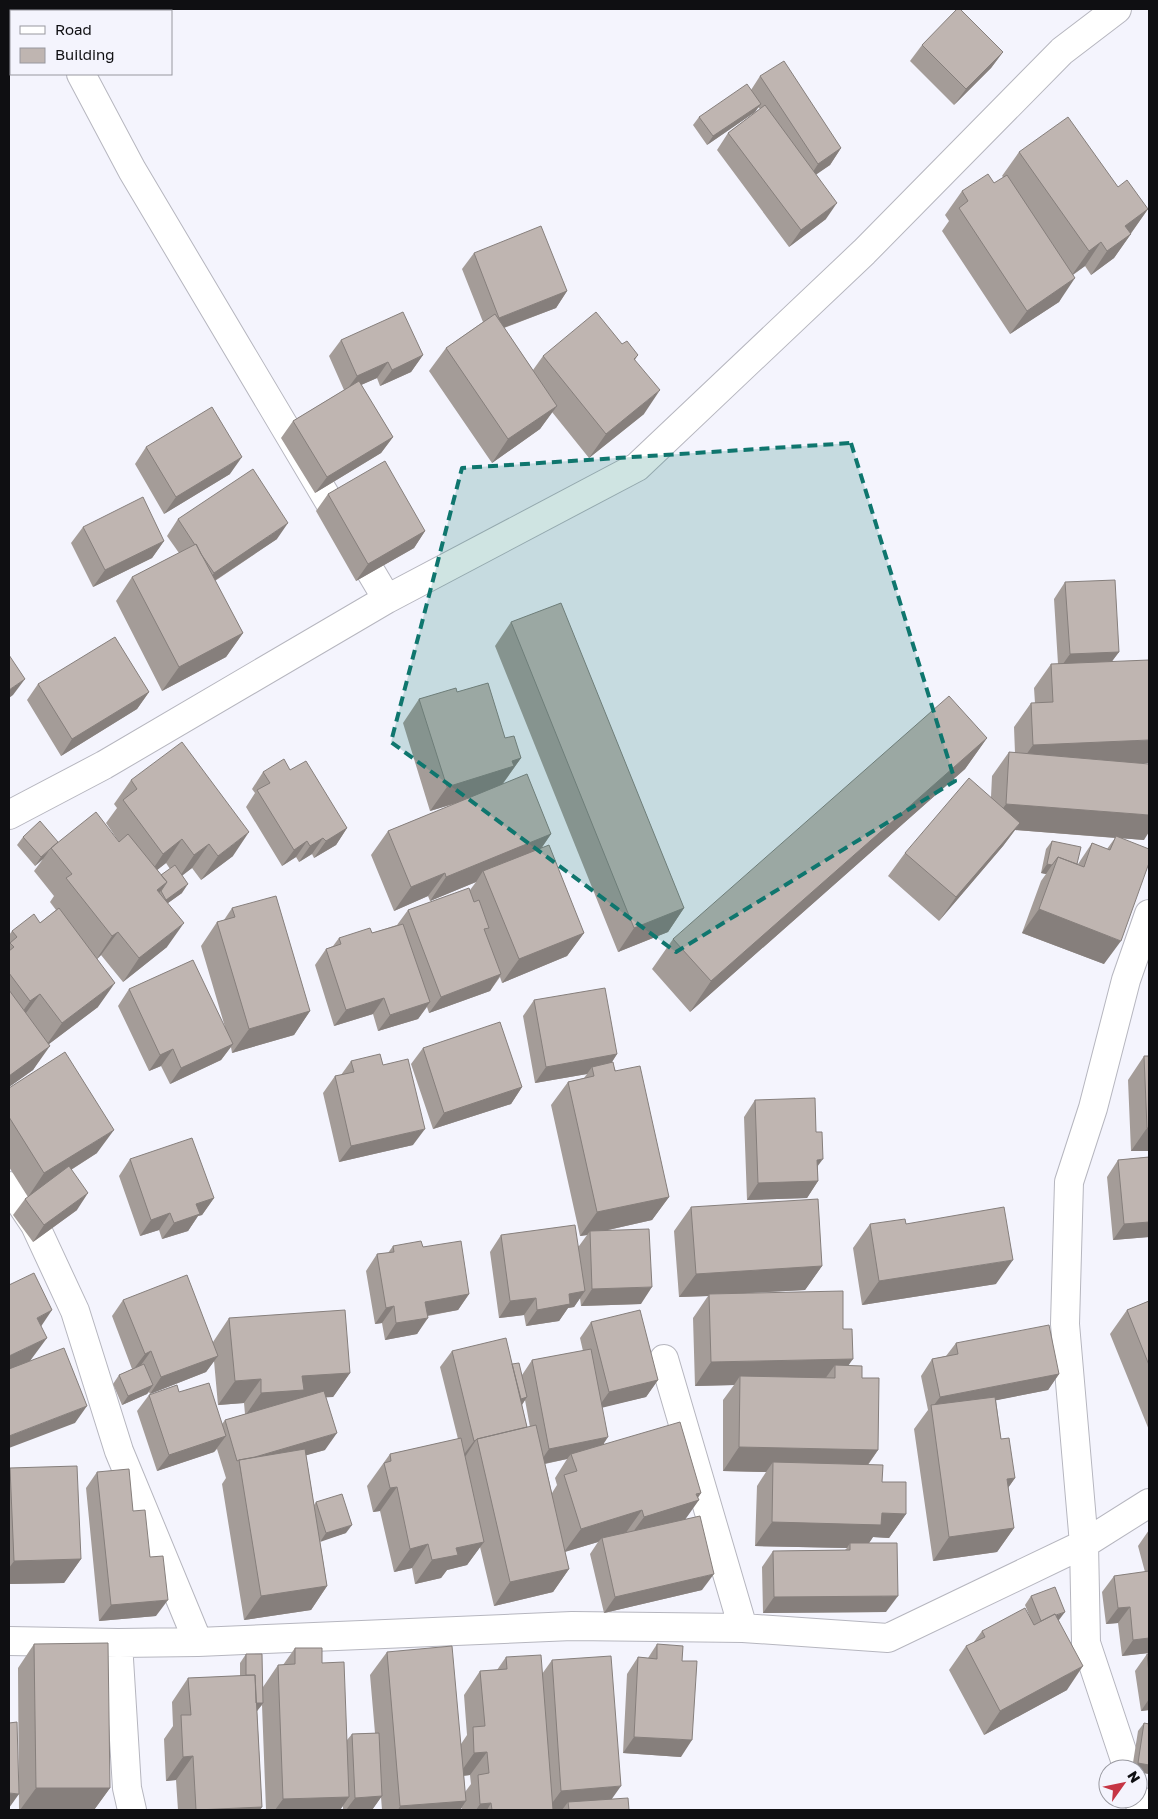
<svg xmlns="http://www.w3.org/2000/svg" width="1158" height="1819" font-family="'Golos Text',sans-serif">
	<rect width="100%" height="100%" fill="#f4f4fd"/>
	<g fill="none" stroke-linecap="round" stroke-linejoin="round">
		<g stroke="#b6b6bf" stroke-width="30">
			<path id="minor" d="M53 9 54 11
				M81 74 132 170 387 599
				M9 815 104 765 387 599 637 467 864 252 1062 51 1117 9
				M9 1186 35 1225 75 1311 119 1451 198 1642
				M664 1359 743 1628
				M9 1641 118 1643 198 1642 572 1626 743 1628 888 1638 1084 1544 1149 1503
				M118 1643 127 1788 132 1810
				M1128 1769 1086 1643 1084 1544 1065 1324 1069 1182 1093 1108 1126 980 1149 914
				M1138 1799 1142 1810"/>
		</g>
		<use href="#minor" stroke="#fff" stroke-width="28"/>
	</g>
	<path fill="#a49c98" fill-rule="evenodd" d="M922 45 1003 52 991 68 954 105 910 61Z
		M760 76 841 148 830 165 816 174 826 219 789 247 717 150 728 133 760 109 758 107 755 112 707 145 693 125 699 117 751 90Z
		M1019 152 1118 187 1148 209 1114 258 1091 275 1085 266 1073 275 1059 302 1010 334 942 231 949 221 945 215 962 191 994 183 1004 178 1002 176Z
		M474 253 567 291 556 308 504 328 533 370 543 356 622 344 638 355 635 360 644 414 589 458 552 412 540 429 492 463 429 371 446 348 483 322 462 269Z
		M341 340 423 355 411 372 380 386 377 378 361 385 393 437 381 453 315 493 281 438 293 421 344 390 329 356Z
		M146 447 230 474 164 514 135 464Z
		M328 494 425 531 414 548 356 581 316 511Z
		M178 519 277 539 215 581 243 633 226 657 162 691 116 601 132 577 179 553 167 536Z
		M83 527 164 541 152 558 93 587 71 543Z
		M1065 582 1119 652 1112 661 1140 763 1144 840 1121 838 1104 964 1022 933 1041 881 1046 874 1041 873 1046 849 1052 841 1078 864 1092 843 1107 849 1115 838 1015 830 1003 846 939 921 888 876 905 853 991 797 992 776 1009 752 1015 753 1014 727 1031 703H1035L1034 688 1051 664H1058L1054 599Z
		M511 622 684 908 668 932 618 952 495 646Z
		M38 684 149 692 137 709 61 756 27 700Z
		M457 692 505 738 521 758 502 785 551 834 541 849 584 933 567 956 502 983 500 977 490 991 429 1013 427 1007 418 1019 378 1031 373 1014 334 1026 315 965 326 949 333 946 339 938 372 933 397 925 408 910 470 890 476 882 430 901 428 896 394 911 371 855 388 831 457 803 430 811 403 723 419 699Z
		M987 738 965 769 690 1012 652 969 673 939Z
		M290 770 347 828 336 845 314 858 312 854 299 862 296 857 282 866 246 807 255 793 252 789 263 772Z
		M131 780 233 856 201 880 192 868 182 875V893L168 903 167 947 123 982 101 955 97 959 98 1007 49 1044 33 1070 9 1087V935L12 931 40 923 56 910 50 902 54 896 34 871 43 859 35 866 17 845 23 837 58 842H119L106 823 117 808 114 804ZM166 863 170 869 161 875 157 870Z
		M232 908 310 1011 294 1035 232 1053 231 1047 221 1060 170 1084 161 1066 149 1071 118 1006 129 989 225 1027 201 946 217 922 224 920Z
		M534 1000 617 1054 612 1062 669 1197 652 1220 608 1230 641 1304 581 1306 580 1298 574 1307 568 1308 559 1321 526 1326 524 1315 499 1318 490 1252 501 1235 579 1246 587 1235 580 1236 551 1105 568 1082 584 1078 587 1074 535 1083 523 1016Z
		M423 1048 522 1087 511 1104 433 1129 411 1064Z
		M1144 1056H1149V1151H1131L1128 1080Z
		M351 1061 383 1065 413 1145 339 1162 323 1093 335 1076 341 1075Z
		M9 1088 97 1153 71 1170 77 1210 33 1242 13 1215 25 1199 28 1197 9 1167Z
		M755 1100 818 1166V1181L807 1198 747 1200 744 1117Z
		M1149 1157V1237L1113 1240 1107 1177 1118 1160Z
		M130 1159 214 1198 202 1215 198 1216 188 1231 162 1239 159 1230 140 1236 119 1176Z
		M691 1207 822 1266 805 1290 745 1293 843 1329 848 1365 862 1378 878 1450 868 1465 882 1482 906 1514 889 1538 873 1537 869 1543 886 1612 763 1613 762 1567 773 1551 845 1550 847 1548 755 1546 757 1486 766 1472 723 1471V1400L734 1385 695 1386 693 1318 708 1296 679 1297 674 1231Z
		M870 1224H906L996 1284 862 1305 853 1248Z
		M393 1246 423 1247 469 1294 458 1310 428 1316 417 1334 385 1340 382 1323 375 1324 366 1271 377 1254 388 1253Z
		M123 1300 213 1342 229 1318 350 1373 333 1397H326L325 1450 306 1455 314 1505 316 1502 346 1533 320 1541 327 1586 311 1610 244 1620 222 1484 226 1478 217 1449 214 1452 157 1471 137 1411 149 1395 179 1392 222 1424 225 1420 245 1414 244 1403 218 1405 214 1361 206 1372 150 1394 149 1392 147 1394 122 1405 113 1384 119 1375 132 1369 112 1316Z
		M1149 1301V1430L1110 1334 1127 1310Z
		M591 1322 658 1380 646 1397 602 1407 604 1444 701 1493 685 1519 702 1590 604 1613 590 1554 598 1542 565 1552 569 1569 553 1592 494 1606 480 1547 467 1565 447 1570 441 1578 415 1584 412 1568 394 1572 380 1511 373 1512 367 1486 390 1454 458 1439 440 1367 452 1351 512 1364 522 1375 532 1360 583 1351 580 1338ZM525 1400 530 1427H527L522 1405ZM567 1459 555 1478 557 1485 552 1493 545 1464Z
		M956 1343 1059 1374 1048 1390 996 1400 1001 1439 1015 1478 1008 1488 1014 1528 997 1552 933 1561 914 1429 928 1410 921 1376 932 1359 946 1356Z
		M10 1468 81 1559 64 1583 9 1584V1470Z
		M97 1472 133 1511 150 1557 156 1616 99 1621 86 1488Z
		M1149 1530V1653L1122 1656 1118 1623 1106 1624 1102 1592 1114 1576 1145 1572 1138 1546Z
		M1031 1596 1059 1620 1067 1690 984 1735 949 1670 966 1646 973 1643 982 1631 1031 1620 1025 1605Z
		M34 1644 110 1788 94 1810H19L18 1668Z
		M657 1644 681 1757 623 1753 627 1674 638 1657 648 1658Z
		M295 1648 322 1663 347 1740 352 1734 375 1733 370 1675 387 1652 461 1744 467 1735 464 1695 480 1671 497 1670 506 1657 542 1674 552 1660 612 1799 629 1810H462V1808L460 1810H382L381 1797 372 1810H343V1806L340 1810H266L262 1705 257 1711 262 1807 260 1810H178L176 1780 166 1781 164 1739 173 1726 172 1702 188 1678 240 1676V1663L246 1654 263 1687 278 1665H283ZM470 1775 471 1784 465 1792 464 1776Z
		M1147 1654H1149V1710L1141 1711 1135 1671Z
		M1144 1723 1149 1724V1774L1138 1772V1769H1132L1138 1731Z"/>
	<path fill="#867f7c" d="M1003 52 991 68 954 105 966 89Z
		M761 104 755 112 707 145 713 136Z
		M841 148 830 165 807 181 818 164Z
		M837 203 826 219 789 247 801 230Z
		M1148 209 1131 233 1108 249 1125 226Z
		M1131 234 1114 258 1091 275 1107 251Z
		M1101 242 1085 266 1072 275 1089 251Z
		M1075 278 1059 302 1010 334 1027 311Z
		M567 291 556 308 487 334 499 318Z
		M423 355 411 372 380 386 392 370Z
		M388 362 377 378 345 392 357 376Z
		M660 390 644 414 589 458 606 434Z
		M557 406 540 429 492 463 508 439Z
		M393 437 381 453 315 493 327 477Z
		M242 457 230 474 164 514 176 497Z
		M288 523 277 539 202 589 214 573Z
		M425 531 414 548 356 581 368 564Z
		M164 541 152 558 93 587 105 570Z
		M243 633 226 657 162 691 179 667Z
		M1119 652 1107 668 1058 671 1070 654Z
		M25 679 13 695 9 698V690Z
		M149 692 137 709 61 756 72 739Z
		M987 738 965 769 690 1012 711 981Z
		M1149 740V763L1016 769 1033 745Z
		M521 758 498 790 430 811 447 787 512 761Z
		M1006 804 1149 815V832L1144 840 1015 830 1003 846 939 921 956 897 989 828Z
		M347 828 336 845 314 858 326 841Z
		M249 832 233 856 201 880 218 856Z
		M551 834 535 857 483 871 476 882 430 901 446 877Z
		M323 838 312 854 299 862 310 846Z
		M182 839 166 863 147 878 163 854Z
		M307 841 296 857 282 866 294 850Z
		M209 844 192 868 178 879 194 855Z
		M49 851 43 859 35 866 41 857Z
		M1047 864 1052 865 1046 874 1041 873Z
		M445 873 428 896 394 911 411 887Z
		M167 882 150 906 157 890Z
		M188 884 182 893 161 908 166 900Z
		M684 908 668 932 618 952 634 928Z
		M1039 909 1121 941 1104 964 1022 933Z
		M184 923 167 947 123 982 139 958Z
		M118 932 101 955 96 960 112 936Z
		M584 933 567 956 502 983 519 959Z
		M501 974 490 991 429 1013 441 997Z
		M115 983 98 1007 45 1047 62 1023Z
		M40 994 23 1017 13 1025 30 1001Z
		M384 998 373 1014 334 1026 346 1010Z
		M430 1002 418 1019 378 1031 390 1015Z
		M310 1011 294 1035 232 1053 249 1029Z
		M233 1044 221 1060 170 1084 181 1068Z
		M50 1046 33 1070 9 1087V1076Z
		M173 1049 161 1066 149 1071 160 1055Z
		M617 1054 606 1071 592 1067 587 1074 535 1083 546 1067Z
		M522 1087 511 1104 433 1129 444 1113Z
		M1147 1128H1149V1151H1131Z
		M425 1129 413 1145 339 1162 351 1146Z
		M114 1130 97 1153 28 1197 44 1173Z
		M823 1159 811 1175 817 1160Z
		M818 1181 807 1198 747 1200 758 1183Z
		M88 1193 77 1210 33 1242 44 1225Z
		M669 1197 652 1220 590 1234V1231L587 1235 580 1236 597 1212Z
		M214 1198 202 1215 198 1216 188 1231 162 1239 174 1223 196 1204Z
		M170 1213 159 1230 140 1236 151 1220Z
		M1149 1222V1237L1113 1240 1124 1224Z
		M1013 1260 996 1284 862 1305 879 1281Z
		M822 1266 805 1290 709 1295V1294L708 1296 679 1297 696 1274Z
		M652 1287 641 1304 581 1306 592 1289Z
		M585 1291 574 1307 568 1308 559 1321 526 1326 537 1310 569 1294Z
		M469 1294 458 1310 413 1318 425 1302Z
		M536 1298 524 1315 499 1318 510 1301Z
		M394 1306 382 1323 375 1324 386 1308Z
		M52 1310 36 1334 37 1318Z
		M428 1318 417 1334 385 1340 396 1323Z
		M47 1338 30 1361 9 1372V1356Z
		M151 1351 139 1368 133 1370 145 1354Z
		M218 1356 206 1372 150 1394 161 1377Z
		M853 1359 836 1383 835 1378V1365L822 1383 740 1376 734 1385 695 1386 711 1362Z
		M350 1373 333 1397 297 1399 245 1416 261 1393 302 1376Z
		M1059 1374 1048 1390 932 1413 931 1409 940 1397Z
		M261 1379 244 1403 218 1405 235 1381Z
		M658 1380 646 1397 597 1409 609 1392Z
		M153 1385 147 1394 122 1405 128 1396Z
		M527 1397 521 1406 516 1400Z
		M87 1406 75 1423 9 1448V1436Z
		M337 1433 325 1450 241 1474 239 1462Z
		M226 1436 214 1452 157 1471 169 1455Z
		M608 1437 597 1454H571L567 1459 538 1465 549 1449Z
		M476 1440 465 1457H462L474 1441Z
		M739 1447 878 1450 861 1474 773 1462 766 1472 723 1471Z
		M1015 1478 998 1502 1007 1479Z
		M397 1487 380 1511 373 1512 390 1488Z
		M701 1493 695 1501 699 1500 682 1524 627 1540 644 1517Z
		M642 1510 625 1534 602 1538 598 1542 564 1552 581 1529Z
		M882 1513 906 1514 889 1538 873 1537 865 1549 850 1543 847 1548 755 1546 772 1522Z
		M352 1525 346 1533 320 1542 326 1533Z
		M1014 1528 997 1552 933 1561 949 1537Z
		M484 1542 467 1565 447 1570 441 1578 415 1584 432 1560 456 1548Z
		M428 1544 412 1568 394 1572 410 1549Z
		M81 1559 64 1583 9 1584V1568L14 1561Z
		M569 1569 553 1592 494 1606 510 1582Z
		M714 1574 702 1590 604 1613 615 1597Z
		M327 1586 311 1610 244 1620 261 1596Z
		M898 1596 886 1612 763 1613 774 1597Z
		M168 1600 156 1616 99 1621 111 1605Z
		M1130 1607 1118 1623 1106 1624 1118 1608Z
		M1065 1612 1059 1620 1041 1621Z
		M1149 1638V1653L1122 1656 1133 1640Z
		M1083 1666 1067 1690 984 1735 1000 1711Z
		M1149 1699V1710L1141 1711Z
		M247 1703H263L257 1711H241Z
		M634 1737 692 1740 681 1757 623 1753Z
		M487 1752 470 1775 458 1776 474 1753Z
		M193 1756 176 1780 166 1781 183 1757Z
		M1138 1763 1149 1765V1774L1138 1772V1769H1133Z
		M621 1786 604 1810 568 1802 562 1810H547L561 1791Z
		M36 1788H110L94 1810H20Z
		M9 1793 19 1794 9 1808Z
		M382 1796 372 1810H346L355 1798Z
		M349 1797 340 1810H275L283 1799Z
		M466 1801 460 1810H398L400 1806Z
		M491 1803 487 1810H476L480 1804Z
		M262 1807 260 1810H196Z"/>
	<path fill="#bfb5b1" stroke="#867f7c" d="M957 9H960L1003 52 966 89 922 45Z
		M784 61 841 148 818 164 760 76Z
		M747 84 761 104 713 136 699 117Z
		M765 105 837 203 801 230 728 133Z
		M1068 117 1118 187 1127 180 1148 209 1125 226 1131 234 1107 251 1101 242 1089 251 1019 152Z
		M988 174 994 183 1007 175 1075 278 1027 311 959 208 968 201 962 191Z
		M541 226 567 291 499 318 474 253Z
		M403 312 423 355 392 370 388 362 357 376 341 340Z
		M596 312 622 344 627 341 638 355 634 359 660 390 606 434 543 356Z
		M495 314 557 406 508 439 446 348Z
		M359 381 393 437 327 477 293 421Z
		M212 407 242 457 176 497 146 447Z
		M385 461 425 531 368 564 328 494Z
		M253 469 288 523 214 573 201 554 196 544 195 545 178 519Z
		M143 497 164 541 105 570 83 527Z
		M196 544 243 633 179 667 132 577Z
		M1115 580 1119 652 1070 654 1065 582Z
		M561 603 684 908 634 928 511 622Z
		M115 637 149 692 72 739 38 684Z
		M9 655 25 679 9 690Z
		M1149 660V740L1033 745 1031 703 1053 702 1051 664Z
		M488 683 505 738 514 736 521 758 512 761 514 766 447 787 419 699 456 688 457 692Z
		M949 696 987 738 711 981 673 939Z
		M182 742 249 832 218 856 209 844 194 855 182 839 163 854 123 800 137 789 131 780Z
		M1009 752 1149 764V815L1006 804Z
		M284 759 290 770 306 761 347 828 326 841 323 838 310 846 307 841 294 850 257 790 270 783 263 772Z
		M527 774 551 834 446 877 445 873 411 887 388 831Z
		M969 778 1020 823 956 897 905 853Z
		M96 812 119 842 128 834 167 882 157 890 184 923 139 958 118 932 112 936 66 878 72 874 51 848Z
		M40 821 58 842 41 857 23 837Z
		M1116 836 1149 849V863L1121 941 1039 909 1058 857 1084 867 1092 843 1110 850Z
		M1052 841 1081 847 1077 864 1058 857 1052 865 1047 864Z
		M549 845 584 933 519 959 483 871Z
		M175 865 188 884 166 900 161 891 167 882 161 875Z
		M469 888 474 902 479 900 489 928 484 929 501 974 441 997 408 910Z
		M276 896 310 1011 249 1029 217 922 235 917 232 908Z
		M59 908 115 983 62 1023 40 994 30 1001 9 973V951L14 947 10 943 17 937 12 931 34 914 40 923Z
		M403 924 430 1002 390 1015 384 998 346 1010 326 949 341 944 339 938 370 928 372 933Z
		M193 960 233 1044 181 1068 173 1049 160 1055 129 989Z
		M605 988 617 1054 546 1067 534 1000Z
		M9 990 50 1046 9 1076Z
		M500 1022 522 1087 444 1113 423 1048Z
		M65 1052 114 1130 44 1173 9 1117V1088Z
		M380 1054 383 1065 408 1059 425 1129 351 1146 335 1076 354 1072 351 1061Z
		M1144 1056H1149V1128H1147Z
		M613 1062 615 1071 640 1066 669 1197 597 1212 568 1082 594 1076 592 1067Z
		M815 1098 816 1132H822L823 1159 817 1160 818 1181 758 1183 755 1100Z
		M192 1138 214 1198 196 1204 200 1214 174 1223 170 1213 151 1220 130 1159Z
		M1149 1157V1222L1124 1224 1118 1160Z
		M69 1166 88 1193 44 1225 25 1199Z
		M818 1199 822 1266 696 1274 691 1207Z
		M1004 1207 1013 1260 879 1281 870 1224 905 1219 906 1224Z
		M575 1225 585 1291 569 1294 570 1304 537 1310 536 1298 510 1301 501 1235Z
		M649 1229 652 1287 592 1289 590 1231Z
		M421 1241 423 1247 461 1241 469 1294 425 1302 428 1318 396 1323 394 1306 386 1308 377 1254 394 1252 393 1246Z
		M34 1273 52 1310 37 1318 47 1338 9 1356V1285Z
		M187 1275 218 1356 161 1377 151 1351 145 1354 123 1300Z
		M843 1291V1329H852L853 1359 711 1362 709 1294Z
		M1149 1301V1365L1127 1310Z
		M345 1310 350 1373 302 1376 304 1390 261 1393V1379L235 1381 229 1318Z
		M640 1310 658 1380 609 1392 591 1322Z
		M1049 1325 1059 1374 940 1397 932 1359 958 1354 956 1343Z
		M506 1338 527 1427 477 1439 476 1440 474 1441 452 1351Z
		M64 1348 87 1406 9 1436V1369Z
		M591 1349 608 1437 549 1449 532 1360Z
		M519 1363 527 1397 521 1399 512 1364Z
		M144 1364 153 1385 128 1396 119 1375Z
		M835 1365 862 1366V1378H879L878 1450 739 1447 740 1376 835 1378Z
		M209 1383 226 1436 169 1455 149 1395 177 1385 179 1392Z
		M324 1391 337 1433 255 1457 239 1460 237 1461 225 1420Z
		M995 1397 1001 1439 1009 1438 1015 1478 1007 1479 1014 1528 949 1537 931 1405Z
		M680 1422 701 1493 696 1494 699 1500 644 1517 642 1510 581 1529 564 1475 577 1471 571 1454Z
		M536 1425 569 1569 510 1582 477 1439Z
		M461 1438 484 1542 456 1548 458 1555 432 1560 428 1544 410 1549 397 1487 390 1488 384 1463 391 1461 390 1454Z
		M305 1449 327 1586 261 1596 239 1460Z
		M773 1462 883 1465 882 1482H906V1514L882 1513 881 1525 772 1522Z
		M77 1466 81 1559 14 1561 10 1468Z
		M129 1469 133 1511 145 1510 150 1557 163 1556 168 1600 111 1605 97 1472Z
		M342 1494 352 1525 326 1533 316 1502Z
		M700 1516 714 1574 615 1597 602 1538Z
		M850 1543H897L898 1596 774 1597 773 1551 850 1550Z
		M1149 1571V1638L1133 1640 1130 1607 1118 1608 1114 1576Z
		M1055 1587 1065 1612 1056 1615 1055 1614 1041 1621 1031 1596Z
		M1025 1608 1034 1625 1055 1614 1083 1666 1000 1711 966 1646 985 1637 982 1631Z
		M108 1643 110 1788H36L34 1644Z
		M657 1644 683 1646 682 1661H697L692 1740 634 1737 638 1657 657 1659Z
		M452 1646 466 1801 400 1806 387 1652Z
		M295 1648H322V1663L344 1662 349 1797 283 1799 278 1665 295 1664Z
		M246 1654H262L263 1703H256L255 1675H246Z
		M1147 1654H1149V1673Z
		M541 1655 553 1810H492L491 1803 480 1804 478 1775 489 1773 487 1752 474 1753 473 1727 485 1726 480 1671 507 1669 506 1657Z
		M611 1656 621 1786 561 1791 552 1660Z
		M255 1675 262 1807 196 1810 193 1756 183 1757 181 1715H191L188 1678Z
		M17 1722 19 1794 9 1793V1723Z
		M1144 1723 1149 1724V1765L1138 1763Z
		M379 1733 382 1796 355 1798 352 1734Z
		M628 1798 629 1810H569L568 1802Z"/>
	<path fill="#0f766e" fill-opacity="0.2" stroke="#0f766e" stroke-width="4" stroke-dasharray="10 6" stroke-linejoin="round" d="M851 443 955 781 676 952 391 742 462 468Z"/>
	<rect width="1158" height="1819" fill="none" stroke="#0f0f12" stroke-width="20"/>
	<rect x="10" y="10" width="162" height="65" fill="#f4f4fd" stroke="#98989f"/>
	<rect x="20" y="26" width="25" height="8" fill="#ffffff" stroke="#98989f"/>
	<text x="55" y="35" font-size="15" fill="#0f0f12">Road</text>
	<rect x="20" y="48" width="25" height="15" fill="#bfb5b1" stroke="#98989f"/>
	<text x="55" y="60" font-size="15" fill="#0f0f12">Building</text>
	<g transform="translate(1123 1784) rotate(57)"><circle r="24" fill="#f4f4fd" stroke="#98989f"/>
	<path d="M0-4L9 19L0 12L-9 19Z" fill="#c63544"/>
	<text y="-8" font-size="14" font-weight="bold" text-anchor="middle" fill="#0f0f12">N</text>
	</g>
</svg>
